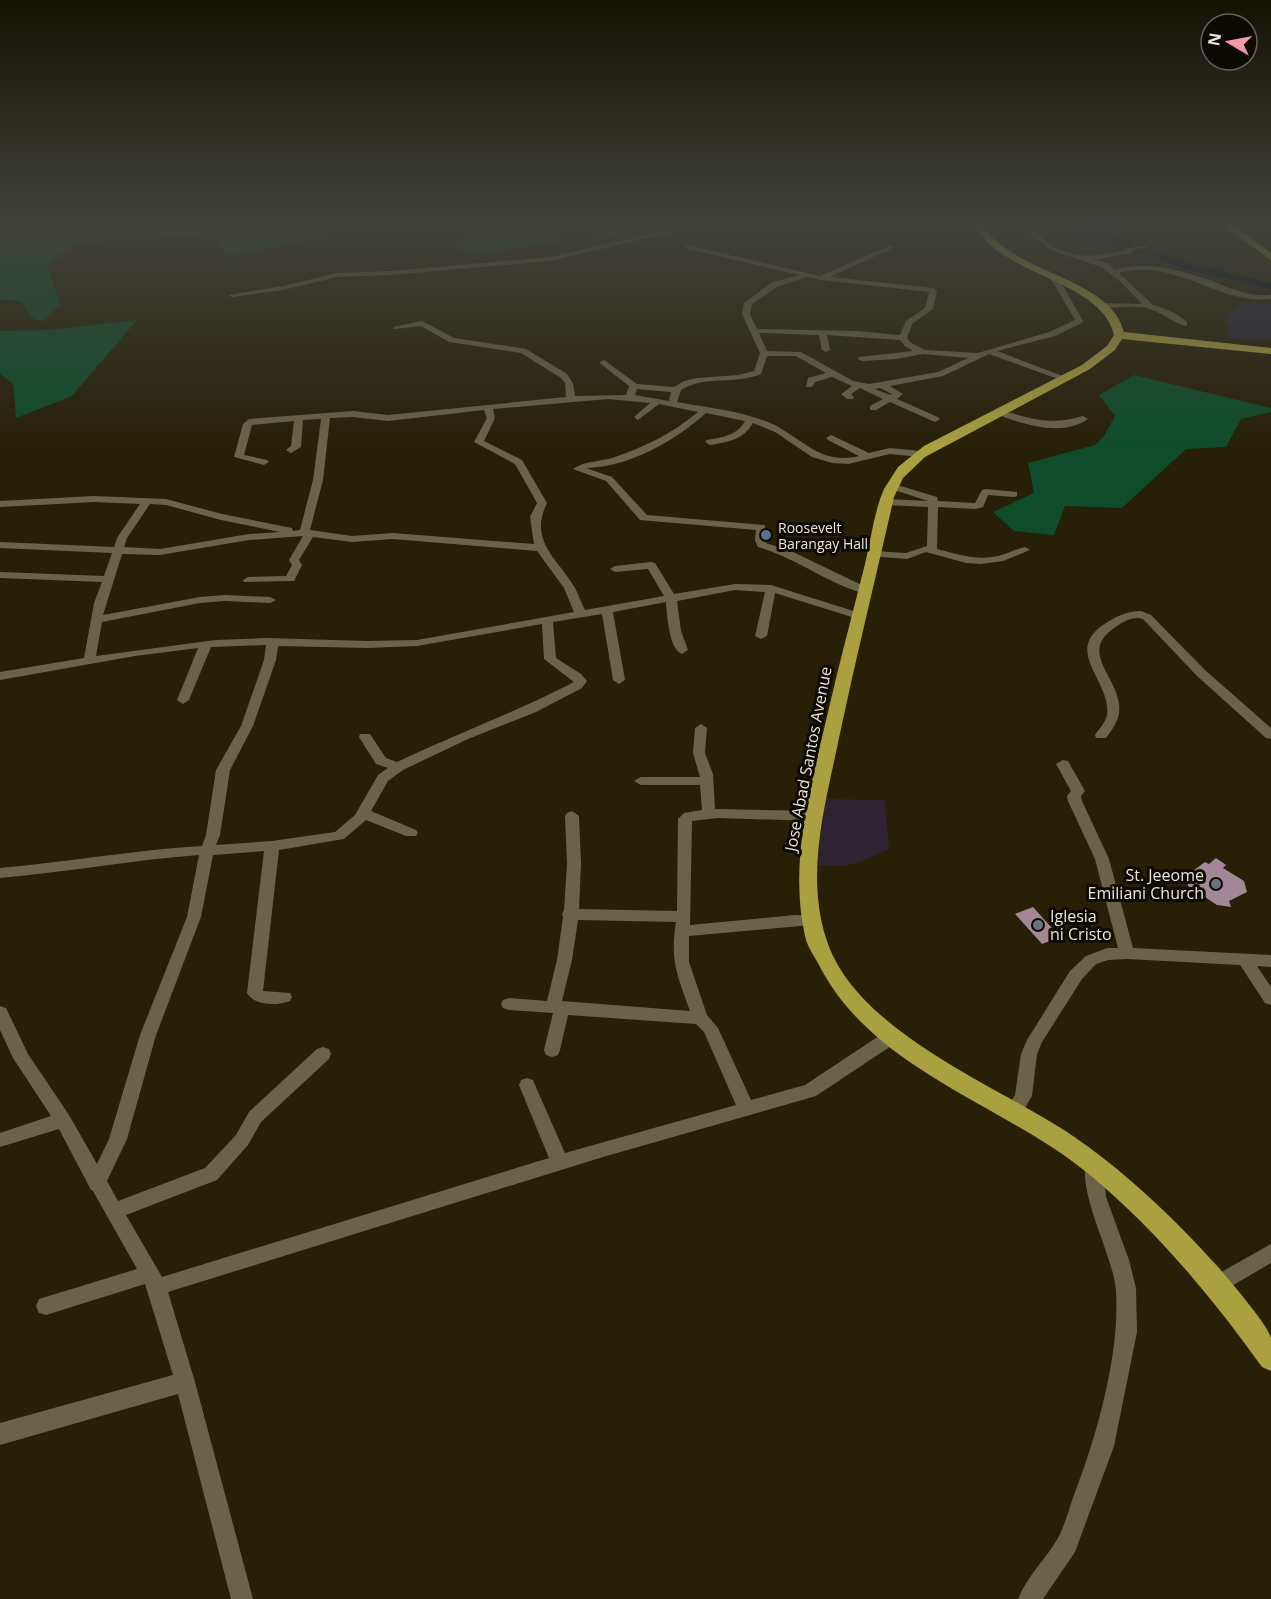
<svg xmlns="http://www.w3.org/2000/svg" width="1271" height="1599" font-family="'Open Sans',sans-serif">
	<rect width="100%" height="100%" fill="#272007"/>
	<path fill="#2e2331" d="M825 799 885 800 889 849 865 860 846 866H817Z"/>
	<path fill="#282535" d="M1244 302 1271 304V340L1233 339 1227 334 1230 329 1222 318Z"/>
	<path fill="#0e4c2b" d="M0 224H350L313 239 228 257 211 234 77 243 47 266 61 305 42 321 33 319 20 301 0 300Z
		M503 224H551L560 241 471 255 451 245Z
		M594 224H664L597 240Z
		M137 320 72 396 16 418 13 384 0 374V331L49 330Z
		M1134 375 1271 408V412L1241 419 1226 447 1186 449 1122 508 1065 506 1054 535 1014 531 993 512 1034 493 1028 463 1095 445 1104 436 1115 416 1099 395Z"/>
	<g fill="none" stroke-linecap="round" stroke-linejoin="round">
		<path fill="#000c20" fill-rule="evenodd" d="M1076 224H1089L1137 245 1196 265 1271 283V289L1189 270 1129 249Z"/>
	</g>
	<path fill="#a48796" d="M1216 858 1226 865 1223 868 1244 881 1247 892 1229 901 1231 907 1217 905 1188 886 1186 876 1205 862 1209 864Z
		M1033 907 1060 937 1042 944 1015 914Z"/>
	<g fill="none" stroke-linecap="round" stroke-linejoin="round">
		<path fill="#6b6349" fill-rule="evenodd" d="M694 224H705L550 261 391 275 337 277 283 290 232 297 228 295 283 286 337 273 391 271 550 257Z
			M1018 224C1033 224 1043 241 1056 248 1081 260 1099 255 1125 251L1124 249 1147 245V247L1131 250V253L1095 260 1107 263 1115 270C1147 260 1181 270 1212 281 1232 289 1249 297 1271 295V299C1218 305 1175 257 1119 273L1152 304 1175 313 1187 322V326C1178 326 1160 311 1147 308 1131 305 1114 309 1098 307V303H1101L1142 304 1121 282 1101 267 1051 250Z
			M687 245 820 276 889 246H893V248L830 277 934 288 937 292 933 309 912 324 907 338 911 343 926 350 978 353 1049 332 1075 320 1051 279 1058 277 1083 321 1082 323 1055 336 997 351 1068 378 1061 380 989 354 943 376 890 386 903 394 897 399 938 417 940 419 935 422 890 402 876 410H870V406L883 399 860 388 851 394 854 397 853 399H847L841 394 852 386 832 377 815 382 812 387H806L808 378 826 373 796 356H767L761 374C735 385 704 375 681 390L677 402C703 407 728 409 753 417 763 420 775 424 783 430 810 446 825 464 859 456L828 440 826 438 831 435 869 453 890 448 920 451 925 454 920 457 890 454 848 464 832 463 812 457 775 432 753 423C743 440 728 442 710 445L705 442 707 440C722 437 737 436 745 421L706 413C675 441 629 467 586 468L612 477 647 515 765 525 766 543 793 552 870 589 872 591 866 594C828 584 797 558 758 547L755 540 756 530 640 520 606 481 573 469C584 461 598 462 612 458 643 448 673 433 698 412L659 404 638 420 634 417 650 403 608 399 493 409 495 418 484 441 522 460 547 503C528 541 558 559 575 588 579 595 581 603 585 610L664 596 648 569 615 572 610 569 615 566 651 562 655 563 674 594 735 584 771 585 863 614 865 616 863 618H855L775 593 767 636 761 639 755 636 765 592 735 590 677 601 681 631 688 650 682 654C669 649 667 616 666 602L613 612 625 680 619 684 613 680 602 614 553 622 556 658 581 674 587 681 582 688 536 712 468 739 403 770 388 781 371 811 416 830 418 833 416 836H406L366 820 344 839 279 850 263 991 290 993 292 997 290 1001C276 1006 255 1006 247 993L264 851 213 855 201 917 156 1035 127 1139 107 1181 118 1201 205 1168 236 1135 249 1112 317 1049 323 1047 329 1049 331 1054 329 1059 261 1122 248 1145 217 1180 126 1215 162 1277 549 1158 519 1085 521 1080 527 1078 533 1080 535 1085 565 1153 736 1105 704 1032 696 1024 568 1015 560 1050 558 1055 552 1057 546 1055 544 1050 553 1013 509 1010 503 1008 501 1004 503 1000 509 998 547 1001 557 960 563 917 562 914 564 910 567 864 565 816 567 813 572 811 579 816 581 864 579 909 677 911 678 819 684 813 702 810 700 785H641L634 781 641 777H700L693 753 695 728 701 724 707 728 705 753 713 774 715 809 815 811 822 816 815 821 718 818 692 821 690 925 795 915 816 916 818 920 816 924 811 925 689 936V962L707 1015 718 1028 751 1100 805 1085 885 1032 891 1031 897 1032 899 1037 897 1042 816 1096 603 1157 168 1292 195 1382 253 1599H231L178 1394 0 1445V1423L173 1375 145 1284 46 1315 39 1313 36 1306 39 1299 137 1269 93 1191 91 1190 59 1129 0 1147V1133L51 1116 13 1058 0 1030V1006L6 1008 28 1054 69 1115 97 1164 109 1139 140 1035 187 917 199 855C132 860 67 872 0 878V868C68 862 134 850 202 846L206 835 216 770 241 726 264 660 266 645 211 647 189 700 183 704 177 700 198 648 135 656 0 680V672L84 658 94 603 102 582 0 578V572L104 576 112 553 0 548V542L114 547 117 538 140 504 94 502 0 507V501L94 496 166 499 222 514 292 528 293 531 300 530 313 480 321 419 303 420 301 447 291 453 286 450 291 446 294 421 252 425 244 455 267 460 269 462 264 465 234 457 243 424 249 419 353 411 388 415 566 397 565 383 561 378 521 353 449 342 421 326 394 329 393 327 422 321 454 338 526 349 567 374 573 383 575 396 626 395 629 386 601 364 600 362 604 360 637 384 674 387 684 381 697 378 739 375 754 371 760 353 742 314 744 303 771 283 799 275 685 248ZM807 277 821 280 929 292 925 308 906 321 900 335 856 331 757 329 750 314 752 304 777 287ZM759 333 819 335 822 350 826 352 830 350 827 335 900 340 905 346 913 351 859 357 858 359 862 361 896 359 923 354 968 358 938 372 869 384 853 381 801 352 767 351ZM880 388 892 394 890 395 875 389ZM637 389 671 392 669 401 635 395ZM484 410 487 418 474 442 515 464 537 503 530 517 534 544 393 533 352 536 310 530 323 480 330 418 353 417 388 421ZM150 504 166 505 221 520 280 532 249 534 160 549 124 547 127 538ZM303 536 289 560 292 565 286 576 248 577 243 580 244 582 294 581 302 565 299 560 313 537 352 542 393 539 537 551 564 588 574 612 417 640 367 641 266 638 216 640 96 656 102 622 200 603 225 601 270 603 276 600 270 597 225 595 200 597 103 615 122 554 160 555 249 540ZM542 624 544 659 574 682C516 712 456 734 397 762L386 758 370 734H360L359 737 376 764 388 768 378 775 355 815 335 832 272 841 216 845 220 835 230 770 253 726 276 660 278 646 367 648 417 646ZM578 920 676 922C670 961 677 974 690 1011L562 1001 572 960Z
			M998 409C1032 419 1048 426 1083 416L1088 419C1061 438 1022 423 995 414L994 412Z
			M891 483 937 497 938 501 975 503 982 490 985 489 1017 492V496L1014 497 988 495 983 507 976 509 938 507 937 549C957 554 977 561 998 556 1007 554 1016 549 1025 547L1030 550 1003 561 981 564 966 563 926 552 907 559 870 556V552L874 551 906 553 927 546 928 507 886 505 881 502 886 499 928 501 888 488 886 486Z
			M1141 611 1151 615 1205 670 1271 728V739L1266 738 1197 676 1143 619C1133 616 1125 621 1117 626 1078 651 1115 673 1119 704 1121 718 1114 727 1106 738H1096L1095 735C1099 729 1105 723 1107 715 1112 681 1061 651 1106 623 1117 616 1127 611 1141 611Z
			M1063 760 1068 761 1085 791 1081 796 1082 801 1109 859 1133 948 1271 955V967L1257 966 1271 987V1005L1265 1003 1240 965 1127 959 1108 960 1096 964 1082 979 1042 1042 1037 1054 1032 1096 1019 1118 1013 1120 1007 1118 1004 1113 1015 1095 1021 1054 1027 1040 1070 971 1086 956 1107 948H1118L1095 859 1068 801 1067 796 1071 791 1056 764Z
			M1094 1156 1100 1159 1103 1164 1106 1197 1129 1260 1136 1288 1137 1332 1114 1446 1075 1552 1043 1599H1018C1027 1576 1046 1559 1058 1538 1065 1525 1069 1509 1074 1495 1097 1435 1120 1355 1116 1291 1114 1256 1074 1187 1088 1159Z
			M1271 1244V1263L1223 1291 1216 1294 1209 1291 1206 1285 1209 1279Z"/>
		<path fill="#aaa03f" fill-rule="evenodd" d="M974 224H982C1010 273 1111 277 1124 332L1271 348V354L1122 339 1115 350 1090 369 925 457 903 478 894 497C876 577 856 657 839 738 826 802 805 872 826 938 854 1029 989 1082 1064 1130 1122 1168 1173 1217 1219 1268 1229 1280 1269 1326 1271 1338 1271 1348 1271 1361 1271 1371L1262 1367C1211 1296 1157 1231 1090 1175 1003 1103 873 1071 819 965 814 956 807 946 805 936 788 860 812 782 829 708 840 660 853 612 865 564 871 539 874 512 884 489L898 467 924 446 1082 365 1107 346 1114 335C1101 279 1000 277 974 224Z
			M1221 224H1231L1271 253V260Z"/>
	</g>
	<linearGradient id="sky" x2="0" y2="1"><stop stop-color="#151204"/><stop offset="0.5" stop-color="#41423c"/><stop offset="1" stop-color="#41423c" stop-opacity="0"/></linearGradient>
	<rect width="1271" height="448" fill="url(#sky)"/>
	<circle fill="#5c6f8a" stroke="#0d0a03" stroke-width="2" cx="766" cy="535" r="6"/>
	<g fill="#6b7280" stroke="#0d0a03" stroke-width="2">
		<circle cx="1216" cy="884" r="6"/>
		<circle cx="1038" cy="925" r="6"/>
	</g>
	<g text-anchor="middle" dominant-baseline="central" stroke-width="6" stroke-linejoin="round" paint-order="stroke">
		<g font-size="14" fill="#ebe6d8" stroke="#0d0a03" text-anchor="start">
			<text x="778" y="527">Roosevelt<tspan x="778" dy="16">Barangay Hall</tspan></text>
		</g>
		<g font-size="16" fill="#ebe6d8" stroke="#0d0a03">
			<text transform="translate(808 759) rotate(-79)">Jose Abad Santos Avenue</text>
		</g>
		<g font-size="16" fill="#ebe6d8" stroke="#0d0a03" text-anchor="end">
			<text x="1204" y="875">St. Jeeome<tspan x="1204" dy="18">Emiliani Church</tspan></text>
			<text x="1050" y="916" text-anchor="start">Iglesia<tspan x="1050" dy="18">ni Cristo</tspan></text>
		</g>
	</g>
	<g transform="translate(1229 42) rotate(280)"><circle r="28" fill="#0d0a03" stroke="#666258" stroke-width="1.5"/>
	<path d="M0-4.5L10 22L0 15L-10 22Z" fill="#f49aa5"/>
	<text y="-9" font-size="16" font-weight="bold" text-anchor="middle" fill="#ebe6d8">N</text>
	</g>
</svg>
